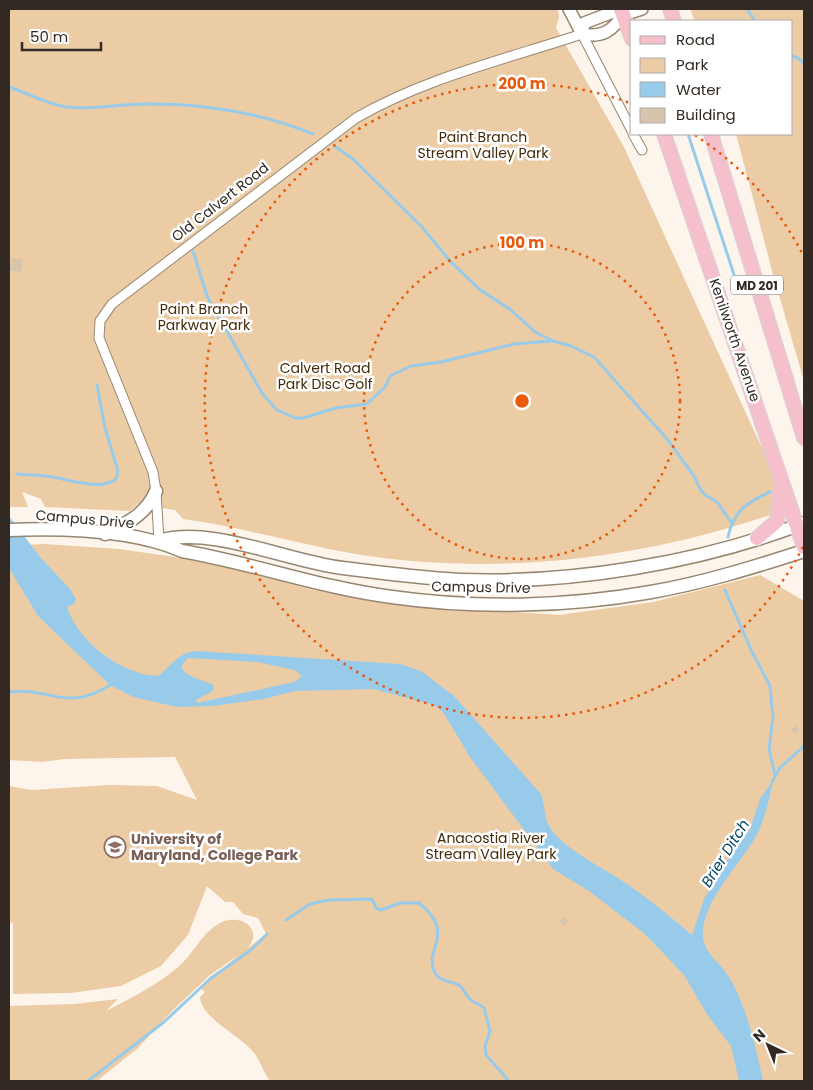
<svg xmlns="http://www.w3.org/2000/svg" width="813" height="1090" font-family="Poppins,sans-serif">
	<rect width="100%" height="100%" fill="#fdf5ec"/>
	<path fill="#ebcca5" d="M9 9H558L559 18 556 28 624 147 784 496 779 512C644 559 503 576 361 555 301 545 243 527 183 519L175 510 138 504 130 511 45 507 41 499 22 492 28 507H9Z
		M690 9H804V381L774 278 736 134H792V21H695Z
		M45 544 119 549 175 557 230 568 313 590 388 603 559 615 653 602 760 575 804 601V1081H270C264 1073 261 1063 255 1054 241 1035 201 1019 200 997L205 992 200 987 240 954 210 975 171 1012 138 1048 97 1081H9V1006L74 1004 118 999 106 1011C131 998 156 986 178 967 194 954 201 933 220 923 229 918 244 918 251 928 256 937 252 941 248 948L266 934 258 918 243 914 233 902H225L207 886 188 935 161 966 121 986 71 993 13 994V923L9 922V786L32 790 109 785 157 786 197 800 175 757 64 759 42 762 9 760V546Z"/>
	<path fill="#98cbea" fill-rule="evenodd" d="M9 516 40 557 70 589 76 599 74 604 67 607C78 642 122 675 158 676 171 666 178 653 195 651L400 664 421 671 454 696 541 794C545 804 544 817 548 824 560 849 611 871 634 889 654 903 673 919 692 935L704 899 725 863 750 829 760 799 774 779C769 796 767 814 759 830 745 861 701 900 703 936 703 951 719 962 727 974 747 1005 755 1045 763 1081H739L731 1046 708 1016 684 975 645 934 589 891 553 869 470 757 443 712 434 705 373 689 295 691 264 699 213 706 177 707 133 697 110 685 38 616 9 568ZM188 658 257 662 295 670 302 676 294 682 197 703 196 700 213 691 214 685C203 680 186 678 181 666Z"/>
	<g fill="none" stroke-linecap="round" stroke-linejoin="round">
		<path stroke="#98cbea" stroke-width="3" d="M747 9 755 21
			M792 56 798 58 804 64
			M9 87C27 93 47 104 66 107 93 110 119 104 146 104 203 103 261 113 313 134
			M688 134 739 290
			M334 146 353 159 422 227 450 261 479 289 511 310 535 332 553 341 571 346 594 357 667 439 694 476 700 489 705 495 717 502 731 522
			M193 251 207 296 262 393 277 410 295 418H303L336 408 367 404 385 387 390 376 411 366 441 362 514 344 551 341
			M17 474C27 475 36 475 46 476 64 478 101 492 116 479L118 471 105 428 97 385
			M728 537C733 512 747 502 770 492
			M725 590 752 652 770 686 773 717 769 749 775 775
			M9 692C51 686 65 714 112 684
			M772 782 780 768 804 746
			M286 920 310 904 329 900 372 899 376 908 381 910 400 903H419C458 934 422 950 435 973 440 982 451 981 459 985 465 989 465 996 471 1000 475 1004 480 1004 484 1008L490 1031 485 1046 486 1055 509 1081
			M88 1081 164 1022 211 978 251 950 267 934"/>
	</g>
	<path fill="#d6c4ad" d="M12 258 23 260 21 272 9 270Z
		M796 726 799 730 794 734 791 729Z
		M564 917 568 921 564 926 559 921Z"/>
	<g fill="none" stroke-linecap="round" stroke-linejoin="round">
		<g stroke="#978670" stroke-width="11">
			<path id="minor" d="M633 134 642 150
				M159 541 156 491 153 472 99 338 100 321 112 304 356 118C425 78 506 59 582 34L632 131"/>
		</g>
		<g stroke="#978670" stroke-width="14">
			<path id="tertiary" d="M569 9 582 34
				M582 34 584 23 613 12 623 15 642 9
				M582 34C602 38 612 31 623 15"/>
		</g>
		<g stroke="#978670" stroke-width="15">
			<path id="secondary" d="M9 530C62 528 132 529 182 551 252 563 321 588 392 597 476 609 567 607 651 592 703 583 754 567 804 551
				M105 534C126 524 147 514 156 491
				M159 541C211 525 289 562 343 568 382 573 421 578 460 580 572 584 699 563 804 523"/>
		</g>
		<g stroke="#d6d4d3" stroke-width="16">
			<path id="primary" d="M621 9 632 39
				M670 9 674 21
				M664 134 804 547
				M711 134 804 438
				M757 538 777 521 781 483"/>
		</g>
		<use href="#minor" stroke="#fff" stroke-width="9"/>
		<use href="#tertiary" stroke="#fff" stroke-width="11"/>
		<use href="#secondary" stroke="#fff" stroke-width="12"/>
		<use href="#primary" stroke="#f6bfcc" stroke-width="14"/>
	</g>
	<g fill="none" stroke="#e8590c" stroke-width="2.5" stroke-dasharray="2.5 5">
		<circle cx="522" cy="401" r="158"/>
		<path d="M803 547A317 317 0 1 1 630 103M695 135A317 317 0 0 1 803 255"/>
	</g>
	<defs>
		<g id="university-ring" transform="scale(1.125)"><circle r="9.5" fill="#fff" stroke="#8d6e63" stroke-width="1.5"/><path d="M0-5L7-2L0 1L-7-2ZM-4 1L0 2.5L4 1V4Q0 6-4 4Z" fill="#8d6e63"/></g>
	</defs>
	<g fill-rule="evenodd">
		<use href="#university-ring" x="115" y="847"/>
	</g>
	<g text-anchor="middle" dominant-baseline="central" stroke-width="5" stroke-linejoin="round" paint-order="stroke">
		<rect fill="#fff" stroke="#706a64" stroke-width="1" x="731" y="275.5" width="52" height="19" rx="4"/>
		<g font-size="12" font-weight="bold" fill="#322a22">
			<text x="757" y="285">MD 201</text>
		</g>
		<g font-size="14" fill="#432b08" stroke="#fff">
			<text x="483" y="137">Paint Branch<tspan x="483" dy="16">Stream Valley Park</tspan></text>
			<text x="204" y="309">Paint Branch<tspan x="204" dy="16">Parkway Park</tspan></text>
			<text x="325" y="368">Calvert Road<tspan x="325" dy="16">Park Disc Golf</tspan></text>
			<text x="491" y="838">Anacostia River<tspan x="491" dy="16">Stream Valley Park</tspan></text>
		</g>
		<g font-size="14" fill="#322a22" stroke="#fff">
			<text transform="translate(220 202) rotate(-38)">Old Calvert Road</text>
			<text transform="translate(735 340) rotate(71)">Kenilworth Avenue</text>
			<text transform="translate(85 519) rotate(5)">Campus Drive</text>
			<text transform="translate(481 587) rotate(1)">Campus Drive</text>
		</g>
		<g font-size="14" font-weight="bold" fill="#785e54" stroke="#fff" text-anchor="start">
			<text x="131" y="839">University of<tspan x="131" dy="16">Maryland, College Park</tspan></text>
		</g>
		<g font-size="15" font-style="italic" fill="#004563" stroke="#fff">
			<text transform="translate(725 853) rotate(-58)">Brier Ditch</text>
		</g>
	</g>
	<circle cx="522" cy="401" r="8" fill="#e8590c" stroke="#fff" stroke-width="2.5"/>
	<g font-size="15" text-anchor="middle" font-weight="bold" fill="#e8590c" stroke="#fff" stroke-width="5" stroke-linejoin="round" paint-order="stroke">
		<text x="522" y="89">200 m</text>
		<text x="522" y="248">100 m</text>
	</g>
	<rect width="813" height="1090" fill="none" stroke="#322a22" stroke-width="20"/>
	<rect x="630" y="20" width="162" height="115" fill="#ffffff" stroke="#adaaa7"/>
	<rect x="640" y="36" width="25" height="8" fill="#f6bfcc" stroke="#adaaa7"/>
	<text x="676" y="45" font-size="15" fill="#322a22">Road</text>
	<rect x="640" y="58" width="25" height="15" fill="#ebcca5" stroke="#adaaa7"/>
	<text x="676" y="70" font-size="15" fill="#322a22">Park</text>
	<rect x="640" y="82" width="25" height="15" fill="#98cbea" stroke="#adaaa7"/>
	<text x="676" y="95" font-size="15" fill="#322a22">Water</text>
	<rect x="640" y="108" width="25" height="15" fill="#d6c4ad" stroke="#adaaa7"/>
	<text x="676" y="120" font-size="15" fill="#322a22">Building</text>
	<g transform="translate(768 1045) rotate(317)" stroke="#ffffff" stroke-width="4" paint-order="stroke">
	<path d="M0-4L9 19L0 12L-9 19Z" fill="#322a22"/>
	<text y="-8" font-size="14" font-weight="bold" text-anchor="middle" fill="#322a22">N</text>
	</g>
	<path d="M22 42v8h79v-8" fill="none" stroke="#322a22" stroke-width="2.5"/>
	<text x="30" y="42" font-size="15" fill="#322a22" stroke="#ffffff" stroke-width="4" paint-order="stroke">50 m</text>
</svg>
